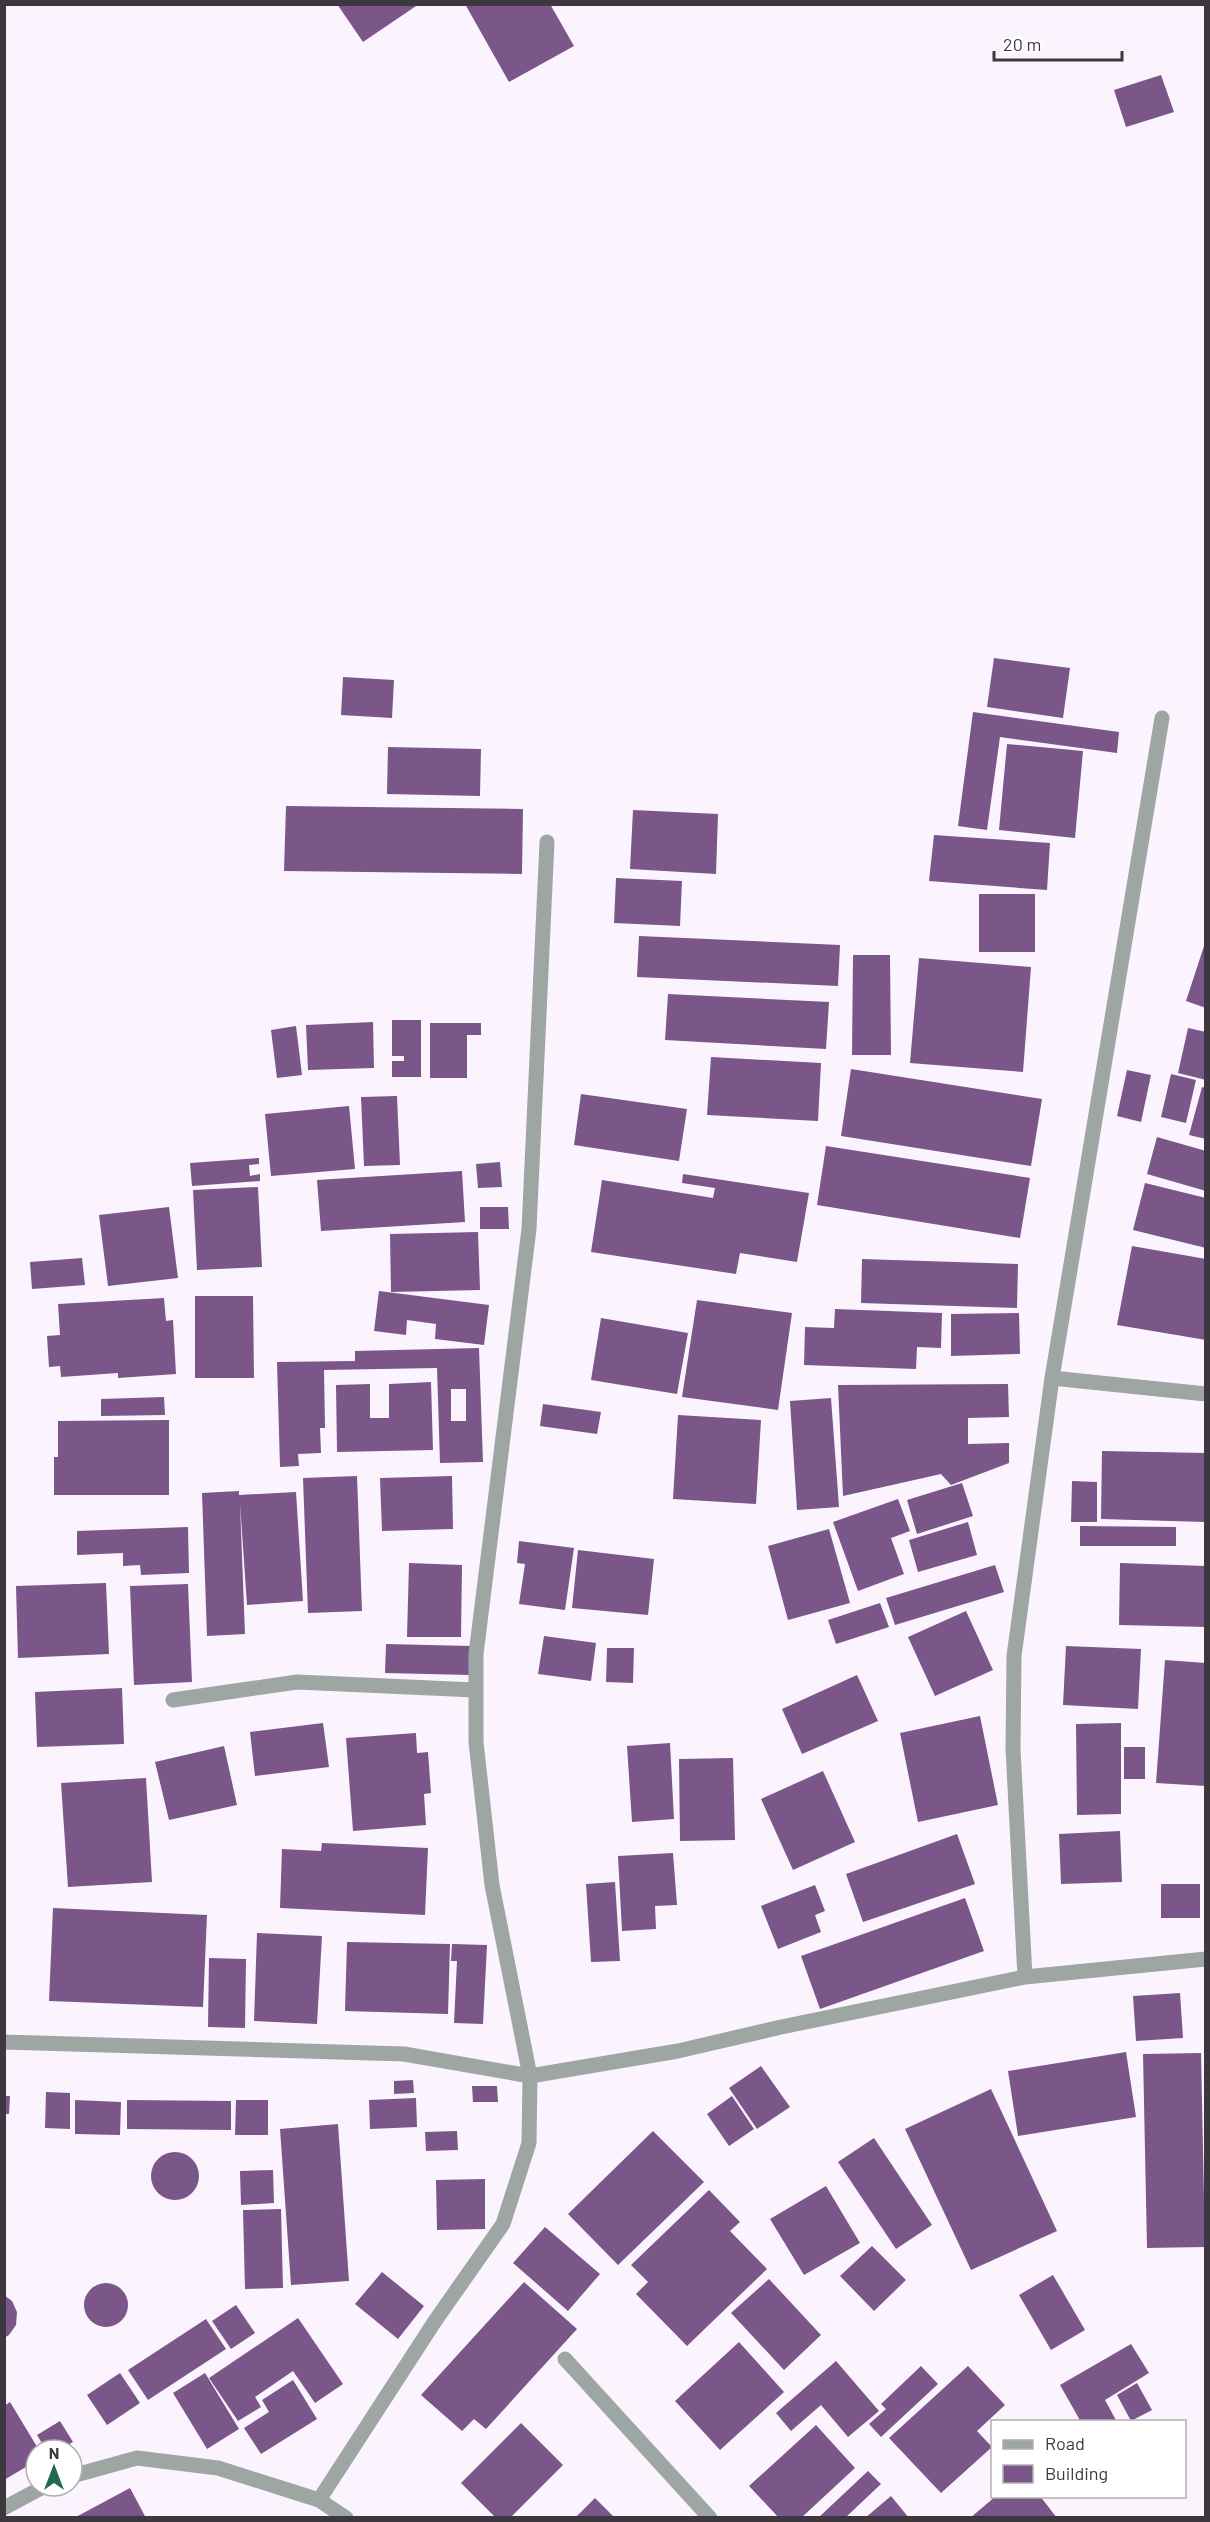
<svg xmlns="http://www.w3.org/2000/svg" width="1210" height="2522" font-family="Barlow,sans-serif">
	<rect width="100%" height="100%" fill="#fbf4fe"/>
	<path fill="#7b5688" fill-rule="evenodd" d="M337 4H419L363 42Z
		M465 4H550L574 46 509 82Z
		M1161 75 1174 112 1126 127 1114 90Z
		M994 658 1070 668 1063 718 987 707Z
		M343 677 394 680 392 718 341 715Z
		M973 712 1119 732 1117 753 1000 737 987 830 958 826Z
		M1007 744 1083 751 1075 838 999 830Z
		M388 747 481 749 480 796 387 794Z
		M286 806 523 809 522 874 284 871Z
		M633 810 718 814 716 874 630 869Z
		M934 835 1050 843 1047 890 929 881Z
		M616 878 682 881 680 926 614 923Z
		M979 894H1035V952H979Z
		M639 936 840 945 838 986 637 977Z
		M1206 940V1008L1186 1001Z
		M853 955H890L891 1055H852Z
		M919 958 1031 967 1023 1072 910 1063Z
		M668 994 829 1002 826 1049 665 1040Z
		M392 1020H421V1077H392V1061H404V1056H392Z
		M373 1022 374 1068 308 1070 306 1025Z
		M430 1023H481V1035H467V1078H430Z
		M296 1026 302 1075 277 1078 271 1030Z
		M1188 1028 1206 1032V1080L1178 1073Z
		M711 1057 821 1063 818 1121 707 1115Z
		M851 1069 1042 1099 1031 1166 841 1136Z
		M1127 1070 1151 1075 1141 1122 1117 1116Z
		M1171 1074 1196 1080 1186 1123 1161 1117Z
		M1202 1087 1206 1088V1139L1189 1135Z
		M581 1094 687 1109 679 1161 574 1145Z
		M397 1096 400 1165 364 1166 361 1097Z
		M349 1106 355 1169 271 1176 265 1114Z
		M1157 1137 1206 1151V1191L1147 1174Z
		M826 1146 1030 1178 1020 1238 817 1205Z
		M259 1158V1164L249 1165 250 1176 260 1174V1181L192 1186 190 1163Z
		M500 1162 502 1187 478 1188 476 1164Z
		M462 1171 465 1222 321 1231 317 1180Z
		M683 1174 809 1193 797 1262 740 1253 736 1274 591 1252 602 1180 713 1198 715 1188 682 1183Z
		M1145 1183 1206 1198V1248L1133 1230Z
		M258 1187 262 1267 197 1270 193 1190Z
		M169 1207 178 1278 108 1286 99 1215Z
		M480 1207H508L509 1229H480Z
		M478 1232 480 1290 391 1292 390 1234Z
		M1132 1246 1206 1259V1340L1117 1325Z
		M82 1258 85 1285 32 1289 30 1262Z
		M862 1259 1018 1264 1017 1308 861 1303Z
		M379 1291 489 1305 484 1345 435 1339 436 1324 407 1320 406 1335 374 1331Z
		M195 1296H253L254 1378H195Z
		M164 1298 166 1321 173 1320 176 1374 118 1378V1373L61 1377 60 1366 49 1367 47 1336 60 1335 58 1304Z
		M697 1300 792 1313 778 1410 682 1397Z
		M835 1309 942 1313 941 1348 917 1347 916 1369 804 1365 805 1327 834 1328Z
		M1019 1313 1020 1354 951 1356V1314Z
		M601 1318 688 1333 677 1394 591 1380Z
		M479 1348 483 1462 440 1463 437 1368 324 1370 325 1428H320L321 1453 298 1454 299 1466 280 1467 277 1362 355 1361V1351ZM451 1389H466V1421H451Z
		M431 1382 433 1450 337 1452 336 1385 370 1384V1418H389V1384Z
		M1008 1384 1009 1417 968 1418V1444L1009 1443V1463L951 1485 941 1474 843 1496 838 1385Z
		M164 1397 165 1415 101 1416V1399Z
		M831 1398 839 1507 797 1510 790 1401Z
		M543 1404 601 1412 597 1434 540 1426Z
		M678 1415 761 1420 756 1504 673 1499Z
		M169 1420V1495H54V1457H58V1421Z
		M1102 1451 1206 1453 1205 1522 1101 1519Z
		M357 1476 362 1611 308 1613 303 1478Z
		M452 1476 453 1529 382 1531 380 1478Z
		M1072 1481 1097 1482V1522H1071Z
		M962 1483 973 1516 917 1534 907 1500Z
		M239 1491V1495L296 1492 303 1601 247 1605 240 1503 245 1634 207 1636 202 1493Z
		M898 1499 910 1531 891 1538 904 1574 858 1591 833 1522Z
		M968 1522 977 1555 918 1572 909 1540Z
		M1080 1526 1176 1527V1546H1080Z
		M188 1527 189 1573 141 1575 140 1565 123 1566V1553L77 1555V1531Z
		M829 1529 850 1603 788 1620 768 1546Z
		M519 1541 574 1548 565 1610 519 1604 525 1564 517 1563Z
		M578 1550 654 1559 648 1615 572 1608Z
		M409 1563 462 1565 461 1637H407Z
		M1120 1563 1206 1566V1627L1119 1625Z
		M995 1565 1004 1592 895 1625 886 1598Z
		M106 1583 109 1654 18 1658 16 1586Z
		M188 1584 192 1682 134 1685 130 1586Z
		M880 1603 889 1627 836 1644 828 1620Z
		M966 1611 993 1670 935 1696 908 1637Z
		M544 1636 596 1643 591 1681 538 1674Z
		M386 1644 471 1646 470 1675 385 1673Z
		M1066 1646 1141 1649 1138 1709 1063 1705Z
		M607 1648H634L633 1683 606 1682Z
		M1165 1660 1206 1663V1786L1156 1783Z
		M857 1675 878 1721 802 1754 782 1709Z
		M122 1688 124 1744 37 1747 35 1692Z
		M980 1716 998 1805 918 1822 900 1733Z
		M323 1723 329 1767 255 1776 250 1732Z
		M1121 1723V1814L1077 1815 1076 1724Z
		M416 1733 417 1753 428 1752 431 1793 424 1794 426 1825 353 1831 346 1738Z
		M670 1743 674 1819 632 1822 627 1746Z
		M224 1746 237 1805 169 1820 155 1762Z
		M1124 1747H1145V1779H1124Z
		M733 1758 735 1840 680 1841 679 1759Z
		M823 1771 855 1842 793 1870 761 1799Z
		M146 1778 152 1882 68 1887 61 1783Z
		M1120 1831 1122 1882 1061 1884 1059 1834Z
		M957 1834 975 1884 863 1922 846 1874Z
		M322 1843 428 1848 425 1915 280 1908 282 1849 321 1851Z
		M673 1853 677 1905 655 1906 656 1929 622 1931 618 1856Z
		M615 1882 620 1961 591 1962 586 1884Z
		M1161 1884H1200V1918H1161Z
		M815 1885 825 1911 815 1915 821 1932 778 1949 761 1906Z
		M965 1898 984 1951 820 2009 801 1956Z
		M53 1908 207 1915 203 2007 49 2001Z
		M257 1933 322 1936 317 2024 254 2021Z
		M347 1942 450 1944 448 2014 345 2011Z
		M452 1944 487 1945 483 2024 454 2023 457 1961H451Z
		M209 1958 246 1959 245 2028 208 2027Z
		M1180 1993 1183 2038 1136 2041 1133 1996Z
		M1126 2052 1136 2117 1018 2136 1008 2071Z
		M1201 2053 1205 2247 1147 2248 1143 2054Z
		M761 2066 790 2107 757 2129 729 2088Z
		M413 2080 414 2093 394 2094V2081Z
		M472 2086H497L498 2102H473Z
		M991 2089 1057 2231 971 2270 905 2129Z
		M46 2092 70 2093V2129L45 2128Z
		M4 2096H10L9 2114H4Z
		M732 2096 754 2129 729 2146 707 2114Z
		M416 2098 417 2127 370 2129 369 2100Z
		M75 2100 121 2102 120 2135 75 2134Z
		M127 2100 231 2101V2130L127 2129Z
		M236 2100H268V2135H235Z
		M338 2124 349 2281 291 2285 280 2129Z
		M457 2131 458 2150 426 2151 425 2132Z
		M653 2131 704 2182 618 2265 568 2214Z
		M874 2138 932 2225 896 2249 838 2162Z
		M151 2176a24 24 0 1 1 48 0a24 24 0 1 1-48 0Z
		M273 2170 274 2203 241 2205 240 2171Z
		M485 2179V2229L437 2230 436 2180Z
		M826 2186 860 2243 804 2275 770 2219Z
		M709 2190 740 2222 730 2231 767 2269 687 2346 636 2294 648 2282 631 2265Z
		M281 2209 283 2288 245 2289 243 2210Z
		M545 2227 600 2274 568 2311 513 2263Z
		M872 2246 906 2280 874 2311 840 2276Z
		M382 2272 424 2306 398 2339 355 2304Z
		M1053 2275 1085 2330 1051 2350 1019 2295Z
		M769 2279 821 2335 784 2370 731 2313Z
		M524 2282 577 2329 486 2429 474 2419 462 2431 421 2395Z
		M84 2305a22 22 0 1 1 44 0a22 22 0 1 1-44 0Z
		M4 2295 12 2301 17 2312 16 2325 9 2335 4 2338Z
		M236 2305 255 2333 231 2349 212 2321Z
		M298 2318 343 2384 315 2403 293 2371 255 2397 261 2407 238 2421 209 2378Z
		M206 2319 226 2349 148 2400 128 2370Z
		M739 2342 784 2392 720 2450 675 2401Z
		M1131 2344 1149 2373 1105 2400 1117 2422H1081L1060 2385Z
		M836 2361 879 2411 848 2437 821 2405 791 2431 776 2413Z
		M921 2366 938 2384 881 2437 869 2424 886 2409 881 2404Z
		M968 2366 1005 2405 977 2431 992 2447 941 2493 889 2438Z
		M120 2373 140 2403 107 2425 87 2395Z
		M205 2373 239 2429 207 2449 173 2393Z
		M293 2380 317 2419 261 2454 244 2428 269 2412 262 2400Z
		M1137 2383 1152 2410 1131 2421 1117 2395Z
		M10 2402 39 2450H36V2461L4 2480V2406Z
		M60 2421 73 2442 60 2450H46L37 2435Z
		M521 2423 563 2465 510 2518H496L461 2483Z
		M816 2425 855 2468 801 2518H779L749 2486Z
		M868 2471 881 2484 845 2518H818Z
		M130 2488 146 2518H74Z
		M891 2496 909 2518H865Z
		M996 2496H1040L1057 2518H970Z
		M595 2498 615 2518H575Z"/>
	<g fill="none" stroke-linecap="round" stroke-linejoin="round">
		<path stroke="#9da6a3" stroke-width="15" d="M1052 1378 1206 1394
			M173 1700 297 1682 475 1690
			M1025 1977 1013 1749 1014 1656 1052 1378 1162 718
			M4 2042 404 2054 530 2076 678 2051 781 2027 1025 1977 1206 1959
			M565 2359 710 2518
			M72 2476 137 2458 218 2468 319 2500 346 2518
			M319 2500 435 2321 503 2224 529 2143 530 2076 492 1885 476 1742V1654L529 1229 547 842
			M4 2508 45 2486"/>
	</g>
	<rect width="1210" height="2522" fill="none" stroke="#3d383f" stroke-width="12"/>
	<rect x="991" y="2420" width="195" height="78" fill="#ffffff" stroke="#b1afb2" stroke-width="1.5"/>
	<rect x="1003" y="2440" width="30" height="9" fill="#9da6a3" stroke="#b1afb2" stroke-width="1.5"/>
	<text x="1045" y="2450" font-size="18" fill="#3d383f">Road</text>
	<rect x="1003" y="2465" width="30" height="18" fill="#7b5688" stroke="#b1afb2" stroke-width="1.5"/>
	<text x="1045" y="2480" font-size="18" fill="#3d383f">Building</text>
	<g transform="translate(54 2468)"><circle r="28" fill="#ffffff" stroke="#b1afb2" stroke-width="1.5"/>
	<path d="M0-4.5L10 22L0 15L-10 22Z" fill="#256757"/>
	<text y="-9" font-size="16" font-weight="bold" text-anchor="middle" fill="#3d383f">N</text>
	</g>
	<path d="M994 51v9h128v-9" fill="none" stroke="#3d383f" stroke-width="3"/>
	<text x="1003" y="51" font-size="18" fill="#3d383f" stroke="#ffffff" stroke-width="4.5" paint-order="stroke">20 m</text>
</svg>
